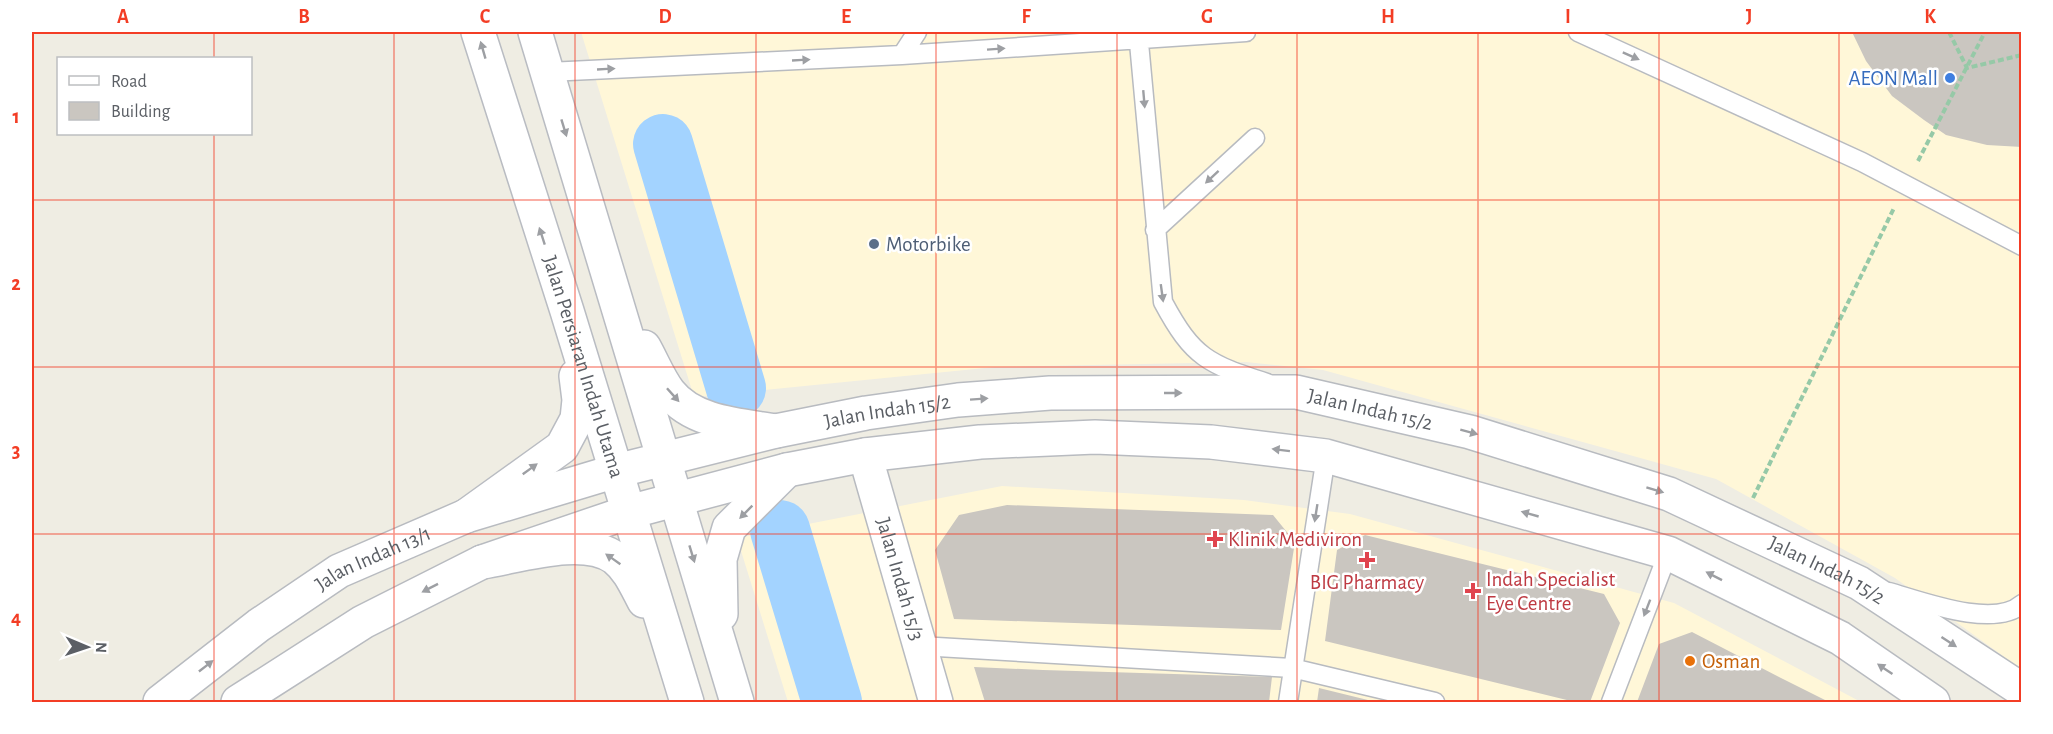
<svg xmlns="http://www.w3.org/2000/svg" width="2053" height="734" font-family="'Alegreya Sans',sans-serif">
	<rect width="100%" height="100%" fill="#efede3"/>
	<path fill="#fff7d8" d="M581 32H2021V669L1895 578 1716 479 1323 370 1246 362 995 367 694 397Z
		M1002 486 1244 500 1350 514 1674 603 1861 702H788L737 538Z"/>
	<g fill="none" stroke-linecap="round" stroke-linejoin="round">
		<path stroke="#a3d3ff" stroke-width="60" d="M663 144 736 388
			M780 530 832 702"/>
	</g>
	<path fill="#cac6c0" d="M1852 32H2022V147L1987 145 1946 135 1924 120 1892 96 1866 61Z
		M1007 505 1273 515 1295 542 1281 630 954 619 935 550 959 515Z
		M1365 535 1604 594 1620 623 1590 702H1575L1325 641 1337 550Z
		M1692 632 1783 679 1829 702H1637L1659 644Z
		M974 667 1043 670 1272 677 1269 702H985Z
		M1319 688 1376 702H1317Z"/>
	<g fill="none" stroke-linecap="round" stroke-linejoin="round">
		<g stroke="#b8bbc0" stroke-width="21">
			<path id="service" d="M1138 32 1163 302C1193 358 1208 364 1267 383
				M1578 32 1862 162 2022 246
				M902 55 917 32
				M548 72 902 55 1246 32
				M1155 230 1255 138
				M1889 592C1921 601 1994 629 2022 604
				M920 646 1292 668 1435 702
				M1288 702 1326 456
				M1611 702 1668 553"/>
		</g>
		<g stroke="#b8bbc0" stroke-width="36">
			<g id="minor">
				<path id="s1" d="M865 455 936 702"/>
			</g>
		</g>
		<g stroke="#b8bbc0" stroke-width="36">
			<g id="tertiary">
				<path id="s2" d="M160 702 259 625 339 571 466 516 616 471 776 431 866 413 958 400 1050 393 1296 392 1470 432 1669 494 1859 583 2022 690"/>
				<path d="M238 702 363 622 482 562 629 512 787 470 865 455 980 442 1095 437 1211 442 1326 456 1668 553 1840 638 1933 702"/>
			</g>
		</g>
		<g stroke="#b9bcc2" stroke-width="36">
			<g id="secondary">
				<path id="s3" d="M478 32 567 311 687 702"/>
				<path d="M535 32 737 702"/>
				<path d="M644 347C652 361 659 379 669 392 693 423 740 425 776 431"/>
				<path d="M466 516 562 447 577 419 579 400 576 376"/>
				<path d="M482 562C520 556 583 535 615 558 629 569 636 586 644 601"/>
				<path d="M721 614 720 559 729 528 787 470"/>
			</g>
		</g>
		<path stroke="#96c9a7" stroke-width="4" stroke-dasharray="6 3" stroke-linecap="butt" d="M1949 32 1967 68 2022 55
			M1918 161 1985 32
			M1753 498 1894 208"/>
		<use href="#service" stroke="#fff" stroke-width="18"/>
		<use href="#minor" stroke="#fff" stroke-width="33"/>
		<use href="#tertiary" stroke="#fff" stroke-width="33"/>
		<use href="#secondary" stroke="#fff" stroke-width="33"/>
	</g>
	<defs><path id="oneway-solid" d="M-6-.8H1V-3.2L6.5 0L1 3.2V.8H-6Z" transform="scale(1.5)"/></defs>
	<g fill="#9d9fa3">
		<use href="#oneway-solid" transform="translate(996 49) rotate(-4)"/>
		<use href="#oneway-solid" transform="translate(483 50) rotate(-106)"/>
		<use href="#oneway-solid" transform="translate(1631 56) rotate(24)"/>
		<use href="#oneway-solid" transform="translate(801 60) rotate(-3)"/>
		<use href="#oneway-solid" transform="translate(606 69) rotate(-3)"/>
		<use href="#oneway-solid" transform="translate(1144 99) rotate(85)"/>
		<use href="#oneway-solid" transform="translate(564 128) rotate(73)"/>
		<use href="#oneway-solid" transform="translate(1212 177) rotate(137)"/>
		<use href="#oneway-solid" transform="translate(542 236) rotate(-108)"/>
		<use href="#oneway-solid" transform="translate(1162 293) rotate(82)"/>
		<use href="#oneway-solid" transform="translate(1173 393)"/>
		<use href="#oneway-solid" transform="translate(673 395) rotate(48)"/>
		<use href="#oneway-solid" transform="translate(979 399) rotate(-4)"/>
		<use href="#oneway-solid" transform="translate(1469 432) rotate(15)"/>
		<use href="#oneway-solid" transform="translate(1281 450) rotate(-173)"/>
		<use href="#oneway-solid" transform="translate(530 469) rotate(-36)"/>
		<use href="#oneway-solid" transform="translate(1655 490) rotate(17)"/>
		<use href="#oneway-solid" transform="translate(746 512) rotate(135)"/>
		<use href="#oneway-solid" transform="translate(1316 513) rotate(99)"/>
		<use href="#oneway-solid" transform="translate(1530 514) rotate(-164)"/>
		<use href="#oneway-solid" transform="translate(692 554) rotate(73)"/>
		<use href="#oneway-solid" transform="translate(613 559) rotate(-145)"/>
		<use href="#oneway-solid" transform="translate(1714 576) rotate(-153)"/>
		<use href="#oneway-solid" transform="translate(430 588) rotate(153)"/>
		<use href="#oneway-solid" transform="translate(1647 608) rotate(111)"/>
		<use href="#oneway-solid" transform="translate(1949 642) rotate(33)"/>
		<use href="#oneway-solid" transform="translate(206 666) rotate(-38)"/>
		<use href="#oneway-solid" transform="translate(1885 669) rotate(-146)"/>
	</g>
	<path fill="none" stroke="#f33d25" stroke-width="1.5" stroke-opacity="0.55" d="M214 32V58M394 32V702M575 32V702M756 32V702M936 32V702M1117 32V702M1297 32V702M1478 32V702M1659 32V702M1839 32V702M214 134V702M32 200H2022M32 367H2022M32 534H2022"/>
	<circle fill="#3f7fe0" stroke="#fff" stroke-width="2" cx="1950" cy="78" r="6"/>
	<circle fill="#5c6f8a" stroke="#fff" stroke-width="2" cx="874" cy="244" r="6"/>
	<g fill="#e0444e" stroke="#fff" stroke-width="2">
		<path d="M1212 530h6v6h6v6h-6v6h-6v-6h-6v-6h6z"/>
		<path d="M1364 551h6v6h6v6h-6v6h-6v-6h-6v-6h6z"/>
		<path d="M1470 582h6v6h6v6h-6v6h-6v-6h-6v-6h6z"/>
	</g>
	<circle fill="#e8710a" stroke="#fff" stroke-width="2" cx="1690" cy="661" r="6"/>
	<g text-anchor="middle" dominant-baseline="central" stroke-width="5" stroke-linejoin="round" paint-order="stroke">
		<g font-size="21" fill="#366cbe" stroke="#fff" text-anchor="end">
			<text x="1938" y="78">AEON Mall</text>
		</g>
		<g font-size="21" fill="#4e5e75" stroke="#fff" text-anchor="start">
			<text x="886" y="244">Motorbike</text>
		</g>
		<g font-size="21" fill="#5b5f65" stroke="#fff">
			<text stroke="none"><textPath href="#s3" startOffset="351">Jalan Persiaran Indah Utama</textPath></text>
			<text stroke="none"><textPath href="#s2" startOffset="1281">Jalan Indah 15/2</textPath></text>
			<text stroke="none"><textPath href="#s2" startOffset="795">Jalan Indah 15/2</textPath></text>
			<text stroke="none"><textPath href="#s2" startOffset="258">Jalan Indah 13/1</textPath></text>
			<text stroke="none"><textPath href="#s2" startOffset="1767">Jalan Indah 15/2</textPath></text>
			<text stroke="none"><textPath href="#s1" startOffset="129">Jalan Indah 15/3</textPath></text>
		</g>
		<g font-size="21" fill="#be3a42" stroke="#fff" text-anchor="start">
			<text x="1228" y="539">Klinik Mediviron</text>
			<text x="1486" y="579">Indah Specialist<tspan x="1486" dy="24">Eye Centre</tspan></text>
			<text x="1367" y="582" text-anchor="middle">BIG Pharmacy</text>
		</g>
		<g font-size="21" fill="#c56008" stroke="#fff" text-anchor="start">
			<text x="1702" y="661">Osman</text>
		</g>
	</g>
	<rect width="2053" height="734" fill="none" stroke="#ffffff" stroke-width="66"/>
	<rect x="57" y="57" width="195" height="78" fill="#ffffff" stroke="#bdbfc1" stroke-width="1.5"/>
	<rect x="69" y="76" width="30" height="9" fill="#ffffff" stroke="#bdbfc1" stroke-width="1.5"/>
	<text x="111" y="87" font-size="18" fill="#5b5f65">Road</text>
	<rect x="69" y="102" width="30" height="18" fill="#cac6c0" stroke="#bdbfc1" stroke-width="1.5"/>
	<text x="111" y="117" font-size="18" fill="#5b5f65">Building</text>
	<g transform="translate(87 647) rotate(92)" stroke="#ffffff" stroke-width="4.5" paint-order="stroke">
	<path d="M0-4.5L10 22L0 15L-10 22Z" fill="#5b5f65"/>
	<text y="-9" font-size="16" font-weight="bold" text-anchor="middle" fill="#5b5f65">N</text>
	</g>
	<rect x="33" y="33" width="1987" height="668" fill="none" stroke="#f33d25" stroke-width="2"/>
	<g font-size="20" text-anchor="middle" font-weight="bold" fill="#f33d25">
		<text x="123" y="23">A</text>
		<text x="304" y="23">B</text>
		<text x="485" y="23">C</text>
		<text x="665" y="23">D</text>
		<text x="846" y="23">E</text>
		<text x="1026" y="23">F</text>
		<text x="1207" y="23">G</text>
		<text x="1388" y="23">H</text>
		<text x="1568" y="23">I</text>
		<text x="1749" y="23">J</text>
		<text x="1930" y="23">K</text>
		<text x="16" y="123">1</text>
		<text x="16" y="290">2</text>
		<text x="16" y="457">3</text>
		<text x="16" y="624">4</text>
	</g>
</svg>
